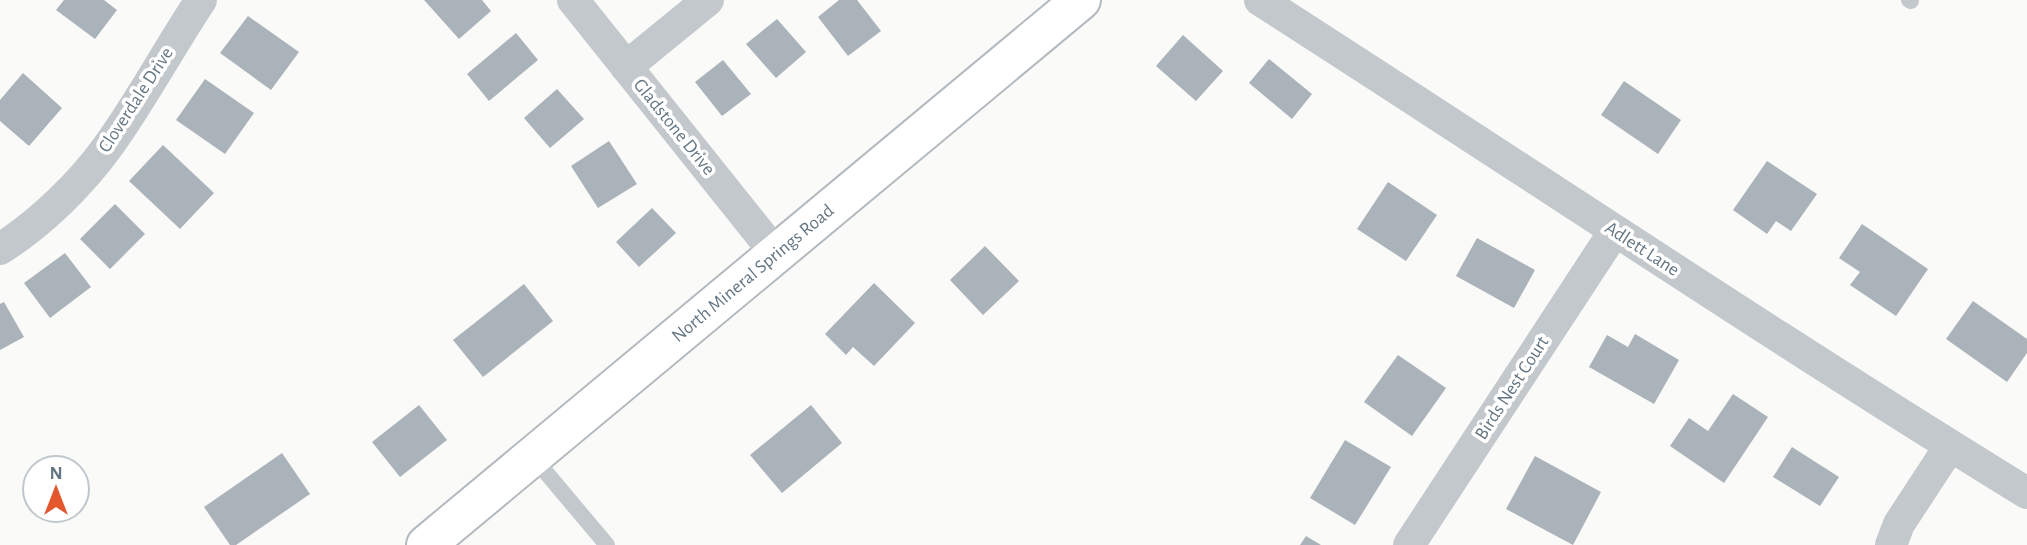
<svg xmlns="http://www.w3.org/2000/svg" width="2027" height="545" font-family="'Alegreya Sans',sans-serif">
	<rect width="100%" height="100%" fill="#fafaf8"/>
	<path fill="#aab3b9" d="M64 0H104L117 10 95 39 56 10Z
		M424 0H482L491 11 459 39Z
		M839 0H857L881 31 848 56 818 17Z
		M248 16 299 52 271 90 220 53Z
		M777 19 806 52 776 78 746 44Z
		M516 33 538 60 489 101 467 74Z
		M1183 35 1223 71 1196 101 1156 66Z
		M1269 59 1312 94 1292 119 1249 83Z
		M723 60 751 94 722 116 695 82Z
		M23 73 62 108 29 146 0 121V100Z
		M205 79 254 113 225 154 176 120Z
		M1624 81 1681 120 1658 154 1601 115Z
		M557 89 584 119 550 148 524 118Z
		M609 141 637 184 598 208 571 166Z
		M163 145 214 193 180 229 129 181Z
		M1767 161 1817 194 1791 231 1776 221 1767 234 1733 210Z
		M1388 182 1437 215 1406 261 1357 229Z
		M115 204 145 234 110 269 80 239Z
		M652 208 676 233 639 267 616 242Z
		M1862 224 1928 269 1896 316 1850 285 1860 272 1839 258Z
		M1477 238 1535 270 1514 308 1456 276Z
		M985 246 1019 281 983 315 950 280Z
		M65 253 91 287 50 318 24 283Z
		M874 283 915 323 874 366 853 347 846 355 825 334Z
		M524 284 553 321 483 377 453 340Z
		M1973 301 2027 339V353L2007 382 1946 339Z
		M4 302 24 337 0 350V304Z
		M1635 334 1679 360 1654 404 1589 367 1607 335 1628 347Z
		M1398 355 1446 388 1412 436 1364 402Z
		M1733 394 1768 417 1724 483 1670 446 1689 418 1708 431Z
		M419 405 447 440 400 477 372 442Z
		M811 405 842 443 782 493 750 455Z
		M1345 440 1391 467 1355 525 1310 498Z
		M1792 447 1839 477 1820 506 1773 477Z
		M282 453 310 494 236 545H230L204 507Z
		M1535 456 1601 492 1573 545 1506 509Z
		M1306 536 1321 545H1300Z"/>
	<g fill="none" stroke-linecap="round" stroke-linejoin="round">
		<g stroke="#b3babf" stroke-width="42">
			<g id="secondary">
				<path id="s1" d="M426 545 1081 0"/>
			</g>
		</g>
		<path stroke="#c3c8cc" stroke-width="16" d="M1909 0 1911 1
			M533 457 607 545"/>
		<path stroke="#c3c8cc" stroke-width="32" d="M573 0 776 254
			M1260 0C1516 164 1768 334 2027 493
			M626 67 708 0
			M0 249C41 223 81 184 109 145 142 99 169 48 201 0
			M1409 545 1614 232
			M1891 545 1899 524 1950 446"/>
		<use href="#secondary" stroke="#fff" stroke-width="38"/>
	</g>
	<g text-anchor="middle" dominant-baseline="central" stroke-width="7" stroke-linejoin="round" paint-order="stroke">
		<g font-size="19" fill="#657683" stroke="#fff">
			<text transform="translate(136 100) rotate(-57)">Cloverdale Drive</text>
			<text transform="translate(674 127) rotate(51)">Gladstone Drive</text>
			<text transform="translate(1642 249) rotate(33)">Adlett Lane</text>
			<text stroke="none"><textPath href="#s1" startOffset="425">North Mineral Springs Road</textPath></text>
			<text transform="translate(1512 388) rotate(-57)">Birds Nest Court</text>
		</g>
	</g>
	<g transform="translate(56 489)"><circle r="33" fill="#ffffff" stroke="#c1c8cd" stroke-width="2"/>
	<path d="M0-5L12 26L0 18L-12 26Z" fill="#e4572e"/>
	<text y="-10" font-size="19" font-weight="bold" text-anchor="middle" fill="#657683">N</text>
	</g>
</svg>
